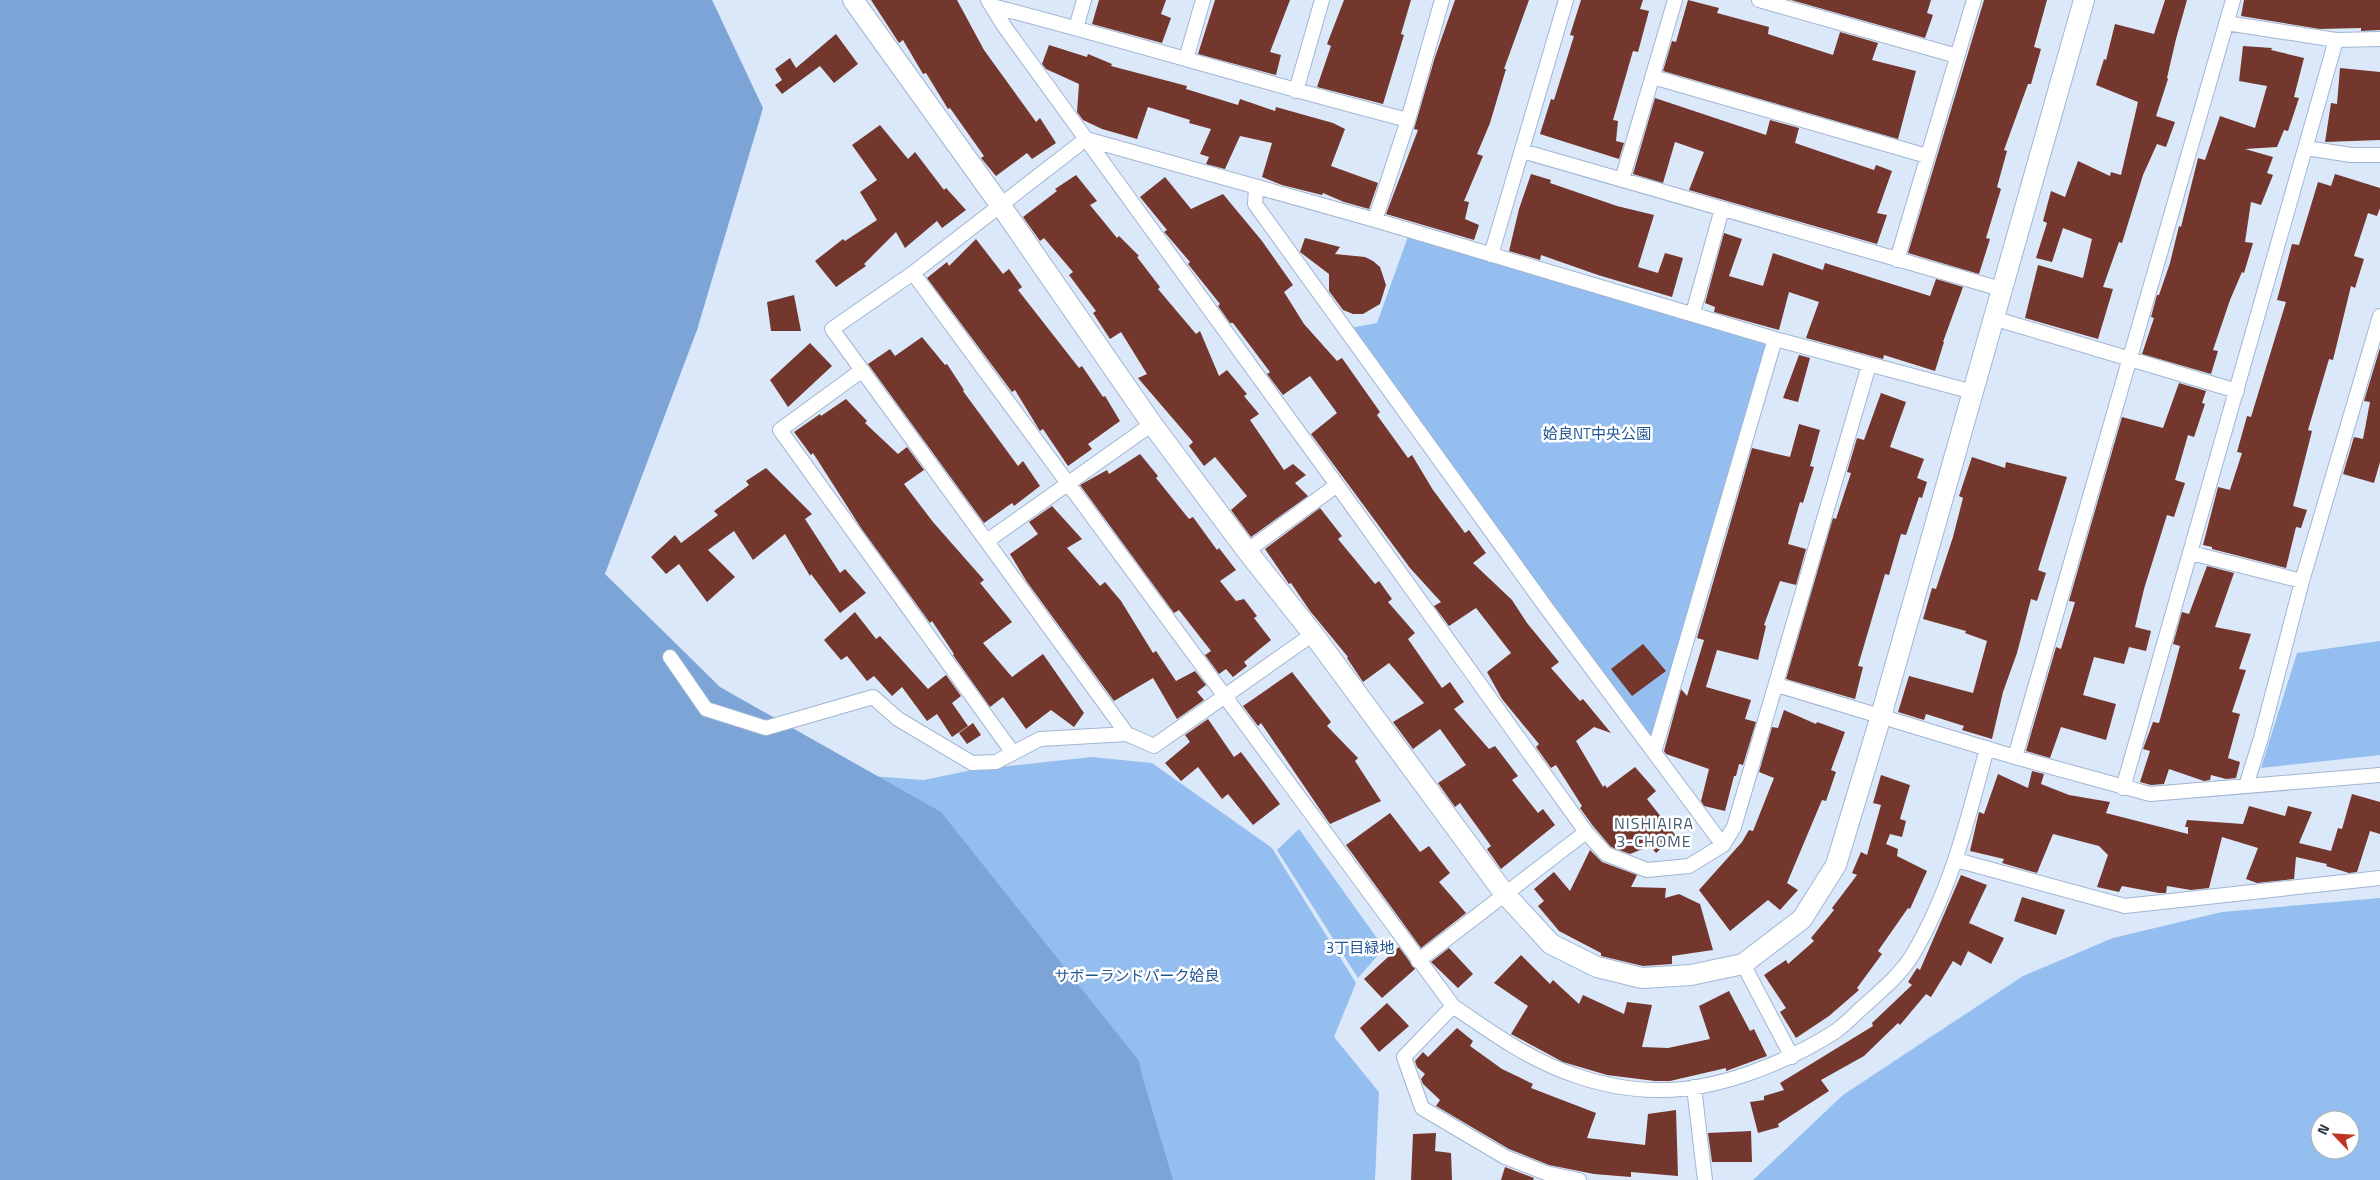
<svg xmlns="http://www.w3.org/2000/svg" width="2380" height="1180" font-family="'Titillium Web','Noto Sans JP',sans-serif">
	<rect width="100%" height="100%" fill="#dbe8fa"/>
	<path fill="#94bdf0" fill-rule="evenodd" d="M1410 231 1775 339 1652 739 1345 329 1377 323Z
		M2380 641V755L2261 768 2297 653Z
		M1092 757 1152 763 1272 848 1356 983 1334 1037 1379 1092 1375 1180H198L857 775 924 780 972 770Z
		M1299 829 1384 948 1358 978 1277 850Z
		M2380 898V1180H1753L1843 1095 2023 976 2113 938 2222 912ZM2320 1120H2350V1150H2320Z"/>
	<path fill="#7ca4d7" d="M0 0H712L763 108 697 330 605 574 720 687 941 812 1139 1061 1143 1079 1173 1180H0Z"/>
	<path fill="#73372e" d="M871 0H957L984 50 1036 122 1040 118 1056 143 1032 159 1027 153 996 176 981 158 984 156 950 108 948 109 926 73 923 74 903 40 899 43Z
		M1099 0H1166L1161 14 1171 18 1162 43 1092 24Z
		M1215 0H1290L1270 52 1281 55 1276 75 1198 54Z
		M1344 0H1411L1401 34 1404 35 1383 104 1317 87 1331 46 1327 44Z
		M1455 0H1529L1504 69H1506L1490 123 1477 154 1483 156 1464 201 1469 202 1465 219 1479 225 1474 240 1386 214 1418 130 1414 129 1435 57Z
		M1581 0H1643L1640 9 1649 11 1638 52 1633 51 1613 120 1618 121 1616 141 1624 143 1619 159 1540 134 1551 99 1554 100 1574 36 1570 35Z
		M1688 0 1719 8 1717 13 1769 27 1768 34 1833 55 1840 32 1878 43 1872 60 1916 71 1898 139 1663 71 1672 41 1676 42Z
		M1791 0H1931L1927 13 1933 15 1925 38Z
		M1984 0H2047L2034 47 2041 49 2031 84H2028L2004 150 2007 151 1997 187 2001 189 1986 238 1990 239 1979 274 1908 253Z
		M2165 0H2187L2176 39 2167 78 2168 79 2156 116 2175 122 2166 147 2157 144 2143 175 2122 243 2119 242 2103 287 2113 289 2098 339 2025 318 2038 265 2083 278 2092 239 2063 228 2052 262 2036 258 2047 223 2043 221 2051 191 2065 197 2078 161 2110 176 2111 172 2121 175 2138 102 2096 85 2104 59 2106 60 2115 24 2154 34Z
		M2244 0H2380V30L2361 31V28L2320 29 2241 16Z
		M836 34 858 64 834 83 820 66 782 94 775 85 782 80 775 69 790 58 796 68Z
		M1049 45 1087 57 1088 54 1112 64 1111 66 1187 86 1186 89 1238 105 1240 99 1275 111 1276 107 1333 123 1345 129 1331 166 1378 183 1369 209 1344 202 1323 193 1322 195 1282 185 1262 177 1272 143 1240 136 1225 169 1206 164 1209 157 1200 154 1211 129 1189 123 1190 120 1148 107 1137 139 1102 129 1083 120 1077 112 1079 84 1046 69 1042 64Z
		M2243 46 2272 48 2271 50 2304 58 2294 97 2299 98 2288 131 2284 130 2277 147 2245 149 2273 157 2267 173 2273 175 2261 205 2251 202 2245 242 2253 243 2244 273 2242 272 2230 300 2213 350 2218 351 2211 374 2142 354 2154 318 2151 317 2157 295H2159L2170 263 2179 226 2181 227 2198 158 2205 160 2220 116 2255 128 2267 86 2239 81Z
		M2340 68 2380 72V140L2325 142 2331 103 2337 104Z
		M1655 98 1766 135 1770 120 1799 128 1795 143 1874 170 1876 165 1892 171 1877 213 1887 215 1877 244 1689 190 1704 152 1675 142 1663 183 1633 174Z
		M880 125 908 159 915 152 944 190 946 188 966 210 942 228 937 221 905 248 896 232 864 264 866 266 836 287 815 261 843 239 845 241 877 220 860 192 877 180 852 145Z
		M1531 174 1551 180 1550 183 1617 206 1654 215 1638 267 1658 273 1665 253 1683 258 1672 297 1598 275 1541 255 1540 260 1509 251 1519 209Z
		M2335 174 2380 188V208L2377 216 2368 213 2354 256 2364 259 2355 288 2351 286 2333 360 2329 359 2308 430 2312 431 2293 506 2307 510 2301 528 2296 527 2286 568 2212 549V547L2203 545 2218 487 2230 490 2242 453 2237 452 2247 416 2251 417 2286 302 2277 300 2292 244 2299 245 2318 182 2331 186Z
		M1076 175 1097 201 1090 205 1117 238 1119 236 1139 256 1137 257 1160 287 1158 289 1196 334 1200 331 1219 376 1227 370 1247 394 1244 396 1259 414 1250 420 1284 470 1293 464 1306 475 1295 483 1308 496 1251 537 1231 510 1247 496 1215 457 1204 466 1189 446 1193 442 1138 378 1147 374 1121 332 1110 339 1093 313 1096 311 1069 275 1073 272 1044 238 1040 241 1023 217 1057 191 1055 189Z
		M1165 177 1191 209 1223 194 1262 241 1293 285 1284 292 1304 324 1337 361 1342 358 1380 412 1377 415 1408 458 1412 455 1433 490 1465 533 1469 530 1486 553 1473 563 1512 600 1527 623 1559 662 1551 668 1580 701 1583 699 1611 733 1594 727 1576 741 1603 787 1605 785 1607 788 1635 767 1656 791 1647 799 1676 836 1656 853 1650 846 1630 854 1611 847 1593 826 1580 808 1582 806 1556 765 1551 768 1536 747 1539 744 1502 699 1487 672 1511 653 1476 608 1449 626 1434 606 1441 602 1410 568 1311 434 1337 413 1310 376 1283 395 1267 374 1270 372 1233 323H1230L1218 306 1220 304 1188 264 1190 262 1166 234 1164 232 1167 230 1140 197Z
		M1724 233 1742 239 1729 276 1763 286 1773 253 1823 270 1825 263 1930 296 1936 279 1963 287 1943 342H1944L1935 371 1884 355 1883 359 1806 338 1819 302 1789 292 1779 330 1714 312 1715 307 1705 303Z
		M1305 238 1340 247 1335 254 1365 257 1373 261 1380 267 1386 285 1380 304 1363 314H1353L1343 310 1329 291V274L1300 252Z
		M976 239 1003 274 1009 269 1022 287 1018 290 1079 368 1082 366 1103 397 1105 396 1120 421 1088 444 1092 449 1068 466 1043 429 1040 431 1015 390 1012 392 927 278 947 262 949 266Z
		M794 295 801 331H771L767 302Z
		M922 337 945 365 947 364 964 390 963 391 1018 466 1023 461 1040 486 1014 506 1012 503 984 523 868 364 890 349 895 356Z
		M810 343 832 366 788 407 770 380Z
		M2380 348V462L2374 483 2343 474 2354 437 2363 439 2370 402 2364 401Z
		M1799 355 1810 358 1798 402 1783 398Z
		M2179 383 2206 391 2202 403 2205 404 2194 437 2188 435 2175 480 2185 483 2174 517 2167 515 2144 589 2135 627 2151 631 2146 651 2129 647 2124 664 2094 657 2083 695 2116 704 2106 740 2061 727 2050 758 2026 751 2056 647 2061 649 2075 602 2069 601 2122 417 2163 428Z
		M1881 393 1906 402 1890 447 1924 459 1917 478 1927 482 1922 498 1919 497 1906 535 1901 534 1889 575 1885 574 1858 666 1863 667 1855 699 1786 679 1833 518 1836 519 1851 473 1847 472 1857 438 1864 440Z
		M846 399 867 421 865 423 898 454 907 447 924 470 904 484 933 522 984 580 980 583 1012 622 983 643 1012 677 1043 654 1084 713 1074 727 1051 710 1026 729 1003 697 990 707 953 655 954 654 932 621 930 623 861 528 813 453 811 455 794 432 820 414 821 416Z
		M1799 424 1820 430 1810 466 1814 467 1803 503 1800 502 1788 544 1806 549 1796 585 1780 581 1764 625 1766 626 1758 660 1717 650 1706 687 1751 700 1745 719 1756 722 1743 765 1739 764 1736 776H1734L1725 811 1704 806 1701 801 1709 769 1666 754 1664 751 1681 689 1687 696 1704 640 1697 638 1752 448 1790 457Z
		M1140 454 1158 476 1156 478 1189 519 1193 517 1217 550 1219 548 1236 570 1220 581 1236 601 1244 599 1257 616 1254 618 1271 640 1244 662 1247 666 1233 677 1226 669 1219 674 1205 655 1211 651 1179 610 1174 613 1080 485 1107 470 1109 474Z
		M1972 457 2005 468 2006 462 2067 477 2038 570 2046 573 2037 601 2031 599 2017 653 2003 692 1992 739 1962 730 1964 726 1926 714 1924 720 1898 712 1909 676 1973 693 1987 641 1965 633 1966 631 1923 619 1932 588 1936 589 1953 537 1963 498 1959 496Z
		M766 468 812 514 805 519 840 573 845 569 866 593 840 613 811 574 810 576 785 534 753 560 734 531 708 550 735 577 707 602 679 564 666 574 651 557 675 535 681 543 718 515 714 511 749 485 746 481Z
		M1052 506 1082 539 1067 548 1100 586 1105 582 1121 601 1153 653 1156 651 1176 681 1195 671 1206 685 1197 692 1204 700 1177 719 1153 678 1114 701 1027 582 1010 554 1038 534 1029 522Z
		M1320 508 1342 536 1338 539 1375 584 1379 581 1392 599 1388 602 1415 633 1408 639 1442 688 1450 682 1464 702 1454 709 1489 749 1495 746 1518 776 1512 780 1538 813 1543 809 1555 825 1501 869 1487 849 1491 846 1460 803 1455 807 1438 783 1466 765 1440 729 1413 749 1393 722 1424 703 1389 663 1363 682 1347 658 1348 657 1310 611 1291 583 1289 584 1265 549Z
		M2207 566 2234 573 2215 627 2251 634 2239 669 2246 670 2232 712 2240 714 2228 758 2240 762 2236 778 2226 779 2211 775 2210 780 2204 781 2169 769 2164 784 2151 785 2140 782 2150 751 2143 749 2153 722 2159 723 2168 691 2180 646 2173 644 2182 612 2189 614Z
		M855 612 876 639 880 636 928 689 946 675 961 696 952 703 968 726 952 737 937 714 927 721 902 687 892 696 874 676 867 681 847 656 841 660 824 640Z
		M1643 644 1666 671 1632 696 1611 669Z
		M1292 672 1331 722 1327 726 1358 758 1355 761 1381 801 1330 824 1261 723 1258 726 1243 706Z
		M1784 710 1816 724 1817 722 1845 732 1831 770 1836 772 1826 801 1822 800 1787 883 1798 890 1780 910 1768 900 1730 931 1699 890 1742 842 1749 830 1753 831 1774 778 1759 772 1772 727 1778 728Z
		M1208 719 1234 757 1241 752 1280 804 1253 825 1228 794 1222 799 1198 767 1181 781 1165 763 1190 742 1185 735Z
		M973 723 981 735 967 744 959 733Z
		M2032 771 2044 774 2041 784 2069 795 2110 802 2106 813 2188 834V827H2185L2187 820 2243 824 2249 806 2285 816 2288 806 2312 812 2299 843 2331 851 2338 828 2342 829 2352 794 2380 802V834L2370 831 2357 872 2349 873 2326 866 2327 864 2296 857 2294 879 2257 883 2246 879 2258 848 2222 837 2209 888 2191 890 2167 886 2166 893H2159L2122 886 2119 892 2097 887 2108 855 2099 846 2053 834 2037 873 2002 863 2004 859 1970 851 1979 812 1984 814 1998 774 2028 788Z
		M1881 775 1910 785 1900 819 1906 821 1902 837 1890 834 1886 844 1898 849 1897 856 1927 871 1910 909 1908 908 1878 951 1882 954 1857 988 1859 990 1829 1016 1796 1038 1780 1012 1786 1008 1764 975 1786 960 1788 964 1814 941 1811 938 1834 910 1832 908 1857 875 1852 873 1861 852 1867 855 1881 805 1873 803Z
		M1390 813 1420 852 1429 846 1450 873 1439 882 1466 913 1421 948 1346 845Z
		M1590 850 1602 862 1637 875 1631 887 1666 888 1665 898 1679 894 1700 904 1713 950 1672 956V964L1643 966 1601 956V953L1559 931 1538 906 1544 901 1534 889 1554 872 1570 891Z
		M1961 875 1987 885 1969 923 2004 938 1991 964 1968 951 1961 966 1953 961 1931 997 1926 994 1900 1025 1898 1023 1864 1056 1821 1080 1829 1091 1778 1124 1779 1127 1758 1133 1750 1102 1764 1100V1096L1784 1090 1780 1083 1873 1026 1872 1023 1912 985 1908 982 1917 968 1920 970Z
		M2022 897 2065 910 2056 935 2014 921Z
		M1399 947 1415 969 1382 998 1364 979Z
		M1449 948 1473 974 1458 988 1431 962Z
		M1521 955 1550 984 1553 980 1579 1004 1583 995 1624 1014 1627 1002 1652 1005 1642 1047 1668 1048 1710 1039 1699 1006 1729 991 1750 1031 1754 1029 1767 1056 1726 1071V1068L1670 1081H1655L1607 1075 1563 1062 1511 1034 1528 1006 1494 983Z
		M1387 1003 1409 1026 1379 1052 1360 1028Z
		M1457 1028 1473 1041 1470 1046 1502 1069 1533 1084 1531 1088 1596 1113 1587 1138 1645 1145 1648 1114 1676 1110 1678 1176 1631 1172V1177L1594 1174 1549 1165 1509 1149 1436 1106 1440 1100 1423 1084 1421 1079 1425 1074 1417 1067 1415 1061 1423 1052 1428 1057Z
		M1751 1131 1752 1162H1712L1708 1133Z
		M1436 1133 1435 1151 1451 1153 1452 1180H1411L1413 1134Z
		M1505 1167 1534 1178 1533 1180H1501Z"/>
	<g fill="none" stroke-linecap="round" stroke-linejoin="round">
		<g stroke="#a0b6d2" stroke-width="16">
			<path id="street" d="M988 0 1004 26 1337 485 1586 832 1606 854 1647 870 1689 866 1723 845 1734 827 1869 365
				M1759 0 1957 56
				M992 6C1131 42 1268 84 1408 120
				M2226 23 2336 40 2380 39
				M1076 28 1084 0
				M1186 59 1203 0
				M1653 77 1927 156
				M1296 91 1322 0
				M1086 139 1375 220 1775 339 1973 392
				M1086 139 913 273 832 329 1127 734
				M2306 148 2351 155H2380
				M1522 151 2001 289
				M1622 180 1675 0
				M1256 188 1255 204 1548 610 1723 845
				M1375 220 1408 120 1442 0
				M1491 255 1566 0
				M1897 260 1974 0
				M913 273 1453 1006C1492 1033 1531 1061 1577 1076 1600 1084 1630 1090 1655 1090 1715 1092 1786 1063 1836 1031 1846 1024 1855 1014 1864 1006 1881 991 1902 973 1913 954 1951 890 1968 819 1987 748
				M1693 313 1722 209
				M1993 318 2237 391
				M861 371 780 430 1013 753 1040 739 1127 734 1154 746 1313 634
				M987 541 1152 424
				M1247 551 1337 485
				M2191 553 2302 581
				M670 657 706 709 766 728 873 697 898 719 972 763 996 762 1013 753
				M1777 685 2015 757 2150 794 2380 775
				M1654 752 1775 339
				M2015 757 2233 0
				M2246 786 2261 738 2302 581 2380 316
				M2123 788 2336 40
				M1956 860 2125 906 2380 878
				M1418 961 1586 832
				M1743 964 1792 1057
				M1453 1006 1404 1057 1422 1108 1505 1157 1546 1173 1579 1180
				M1694 1087 1705 1180"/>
		</g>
		<g stroke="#a0b6d2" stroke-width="22">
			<path id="secondary" d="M853 0 1001 206 1152 424 1247 551 1313 634 1504 893 1551 944 1597 967 1642 978 1691 975 1743 964 1802 919 1836 865 1881 716 2084 0"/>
		</g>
		<use href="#street" stroke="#fff" stroke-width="14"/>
		<use href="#secondary" stroke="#fff" stroke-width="20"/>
	</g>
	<g text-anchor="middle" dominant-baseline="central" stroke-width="5" stroke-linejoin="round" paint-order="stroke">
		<g font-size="15" fill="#215694" stroke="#fff">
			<text x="1597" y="433">姶良NT中央公園</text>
			<text x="1360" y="947">3丁目緑地</text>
			<text x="1137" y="975">サボーランドパーク姶良</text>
		</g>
		<g font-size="16" letter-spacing="1" fill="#43576f" stroke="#fff">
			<text x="1654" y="823">NISHIAIRA<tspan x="1654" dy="18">3-CHOME</tspan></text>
		</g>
	</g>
	<g transform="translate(2335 1135) rotate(295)"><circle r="24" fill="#ffffff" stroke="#abaeb3"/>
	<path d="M0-4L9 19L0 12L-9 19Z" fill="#c03423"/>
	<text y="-8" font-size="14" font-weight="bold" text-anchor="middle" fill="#2c3541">N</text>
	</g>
</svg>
